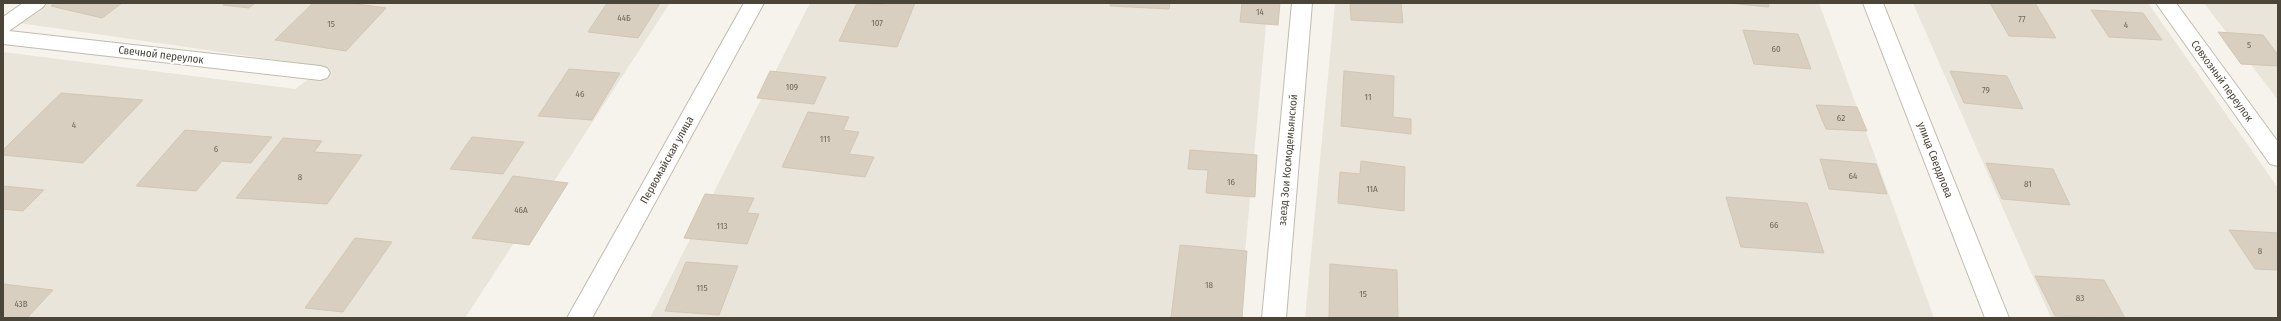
<svg xmlns="http://www.w3.org/2000/svg" width="2281" height="321" font-family="'Fira Sans Condensed',sans-serif">
	<rect width="100%" height="100%" fill="#f6f3ec"/>
	<path fill="#eae5da" d="M46 3H670L465 318H3V52L295 89 326 67 19 23Z
		M810 3H1268L1239 318H650Z
		M1335 3H1819L1934 318H1305Z
		M1913 3H2148L2278 188V318H2051Z
		M2204 3H2278V100Z"/>
	<path fill="#d8cfc1" stroke="#d3c7b4" d="M55 3H122L102 18 51 6Z
		M224 3H255L249 8 223 5Z
		M313 3H350L386 8 346 51 275 40Z
		M607 3H660L638 38 588 32Z
		M857 3 888 5 889 3H915L897 47 839 41Z
		M1110 3H1170L1169 9 1110 6Z
		M1242 3H1280L1278 25 1240 22Z
		M1350 3H1401L1403 23 1351 20Z
		M1728 3H1768L1769 7Z
		M1990 3H2035L2056 38 2009 36Z
		M2091 10 2143 13 2162 40 2109 37Z
		M1743 30 1798 34 1811 69 1754 64Z
		M2218 32 2263 35 2278 55V66L2241 64Z
		M569 69 620 73 592 120 538 116Z
		M770 71 826 77 814 104 757 98Z
		M1344 71 1394 76 1393 117 1411 119V134L1341 126Z
		M1950 71 2007 76 2023 109 1964 103Z
		M61 93 143 100 83 163 3 155V150Z
		M1816 105 1857 107 1867 131 1826 129Z
		M808 112 849 117 843 130 859 132 849 154 874 157 865 177 782 167Z
		M185 130 272 137 251 163 222 161 196 191 136 186Z
		M472 137 524 142 503 174 450 169Z
		M283 138 322 141 314 152 362 155 327 204 236 198Z
		M1190 150 1257 155 1255 197 1206 193 1208 170 1188 169Z
		M1820 159 1876 164 1887 194 1829 189Z
		M1361 161 1405 167 1404 211 1338 203 1340 172 1360 174Z
		M1986 163 2053 169 2070 205 2002 199Z
		M513 176 568 183 529 245 472 238Z
		M3 186 44 190 23 211 3 209Z
		M705 194 754 198 747 213 759 214 747 244 684 238Z
		M1726 197 1807 203 1824 253 1741 247Z
		M2229 230 2278 233V270L2255 269Z
		M355 238 392 242 343 312 305 308Z
		M1180 245 1247 251 1242 318H1171Z
		M686 262 738 266 719 315 665 311Z
		M1330 264 1397 270 1398 318H1329Z
		M2035 276 2104 280 2125 318 2055 316Z
		M3 284 53 290 27 318H3Z"/>
	<g fill="none" stroke-linecap="round" stroke-linejoin="round">
		<g stroke="#c2bbae" stroke-width="2">
			<path id="minor" d="M23 3H46L43 7 9 31 320 66 327 68 330 73 327 78 320 80 3 44V17Z
				M744 3H764L592 318H567Z
				M1292 3H1312L1286 318H1262Z
				M1863 3H1883L2009 318H1985Z
				M2156 3H2176L2278 142V166L2270 164Z"/>
		</g>
		<use href="#minor" fill="#fff" fill-rule="evenodd"/>
	</g>
	<g text-anchor="middle" dominant-baseline="central" stroke-width="3.5" stroke-linejoin="round" paint-order="stroke">
		<g font-size="9" fill="#6e675b">
			<text x="1260" y="12">14</text>
			<text x="624" y="18">44Б</text>
			<text x="2022" y="19">77</text>
			<text x="877" y="23">107</text>
			<text x="331" y="24">15</text>
			<text x="2126" y="25">4</text>
			<text x="2249" y="45">5</text>
			<text x="1776" y="49">60</text>
			<text x="792" y="87">109</text>
			<text x="1986" y="90">79</text>
			<text x="580" y="94">46</text>
			<text x="1368" y="97">11</text>
			<text x="1841" y="118">62</text>
			<text x="74" y="125">4</text>
			<text x="825" y="139">111</text>
			<text x="216" y="149">6</text>
			<text x="1853" y="176">64</text>
			<text x="300" y="177">8</text>
			<text x="1231" y="182">16</text>
			<text x="2028" y="184">81</text>
			<text x="1372" y="189">11А</text>
			<text x="521" y="210">46А</text>
			<text x="1774" y="225">66</text>
			<text x="722" y="226">113</text>
			<text x="2260" y="251">8</text>
			<text x="1209" y="285">18</text>
			<text x="702" y="288">115</text>
			<text x="1363" y="294">15</text>
			<text x="2080" y="298">83</text>
			<text x="21" y="304">43В</text>
		</g>
		<g font-size="11" fill="#4b4439" stroke="#fff">
			<text transform="translate(161 55) rotate(7)">Свечной переулок</text>
			<text transform="translate(2222 81) rotate(54)">Совхозный переулок</text>
			<text transform="translate(667 160) rotate(-61)">Первомайская улица</text>
			<text transform="translate(1288 160) rotate(-85)">заезд Зои Космодемьянской</text>
			<text transform="translate(1935 160) rotate(69)">улица Свердлова</text>
		</g>
	</g>
	<rect width="2281" height="321" fill="none" stroke="#4b4439" stroke-width="8"/>
</svg>
